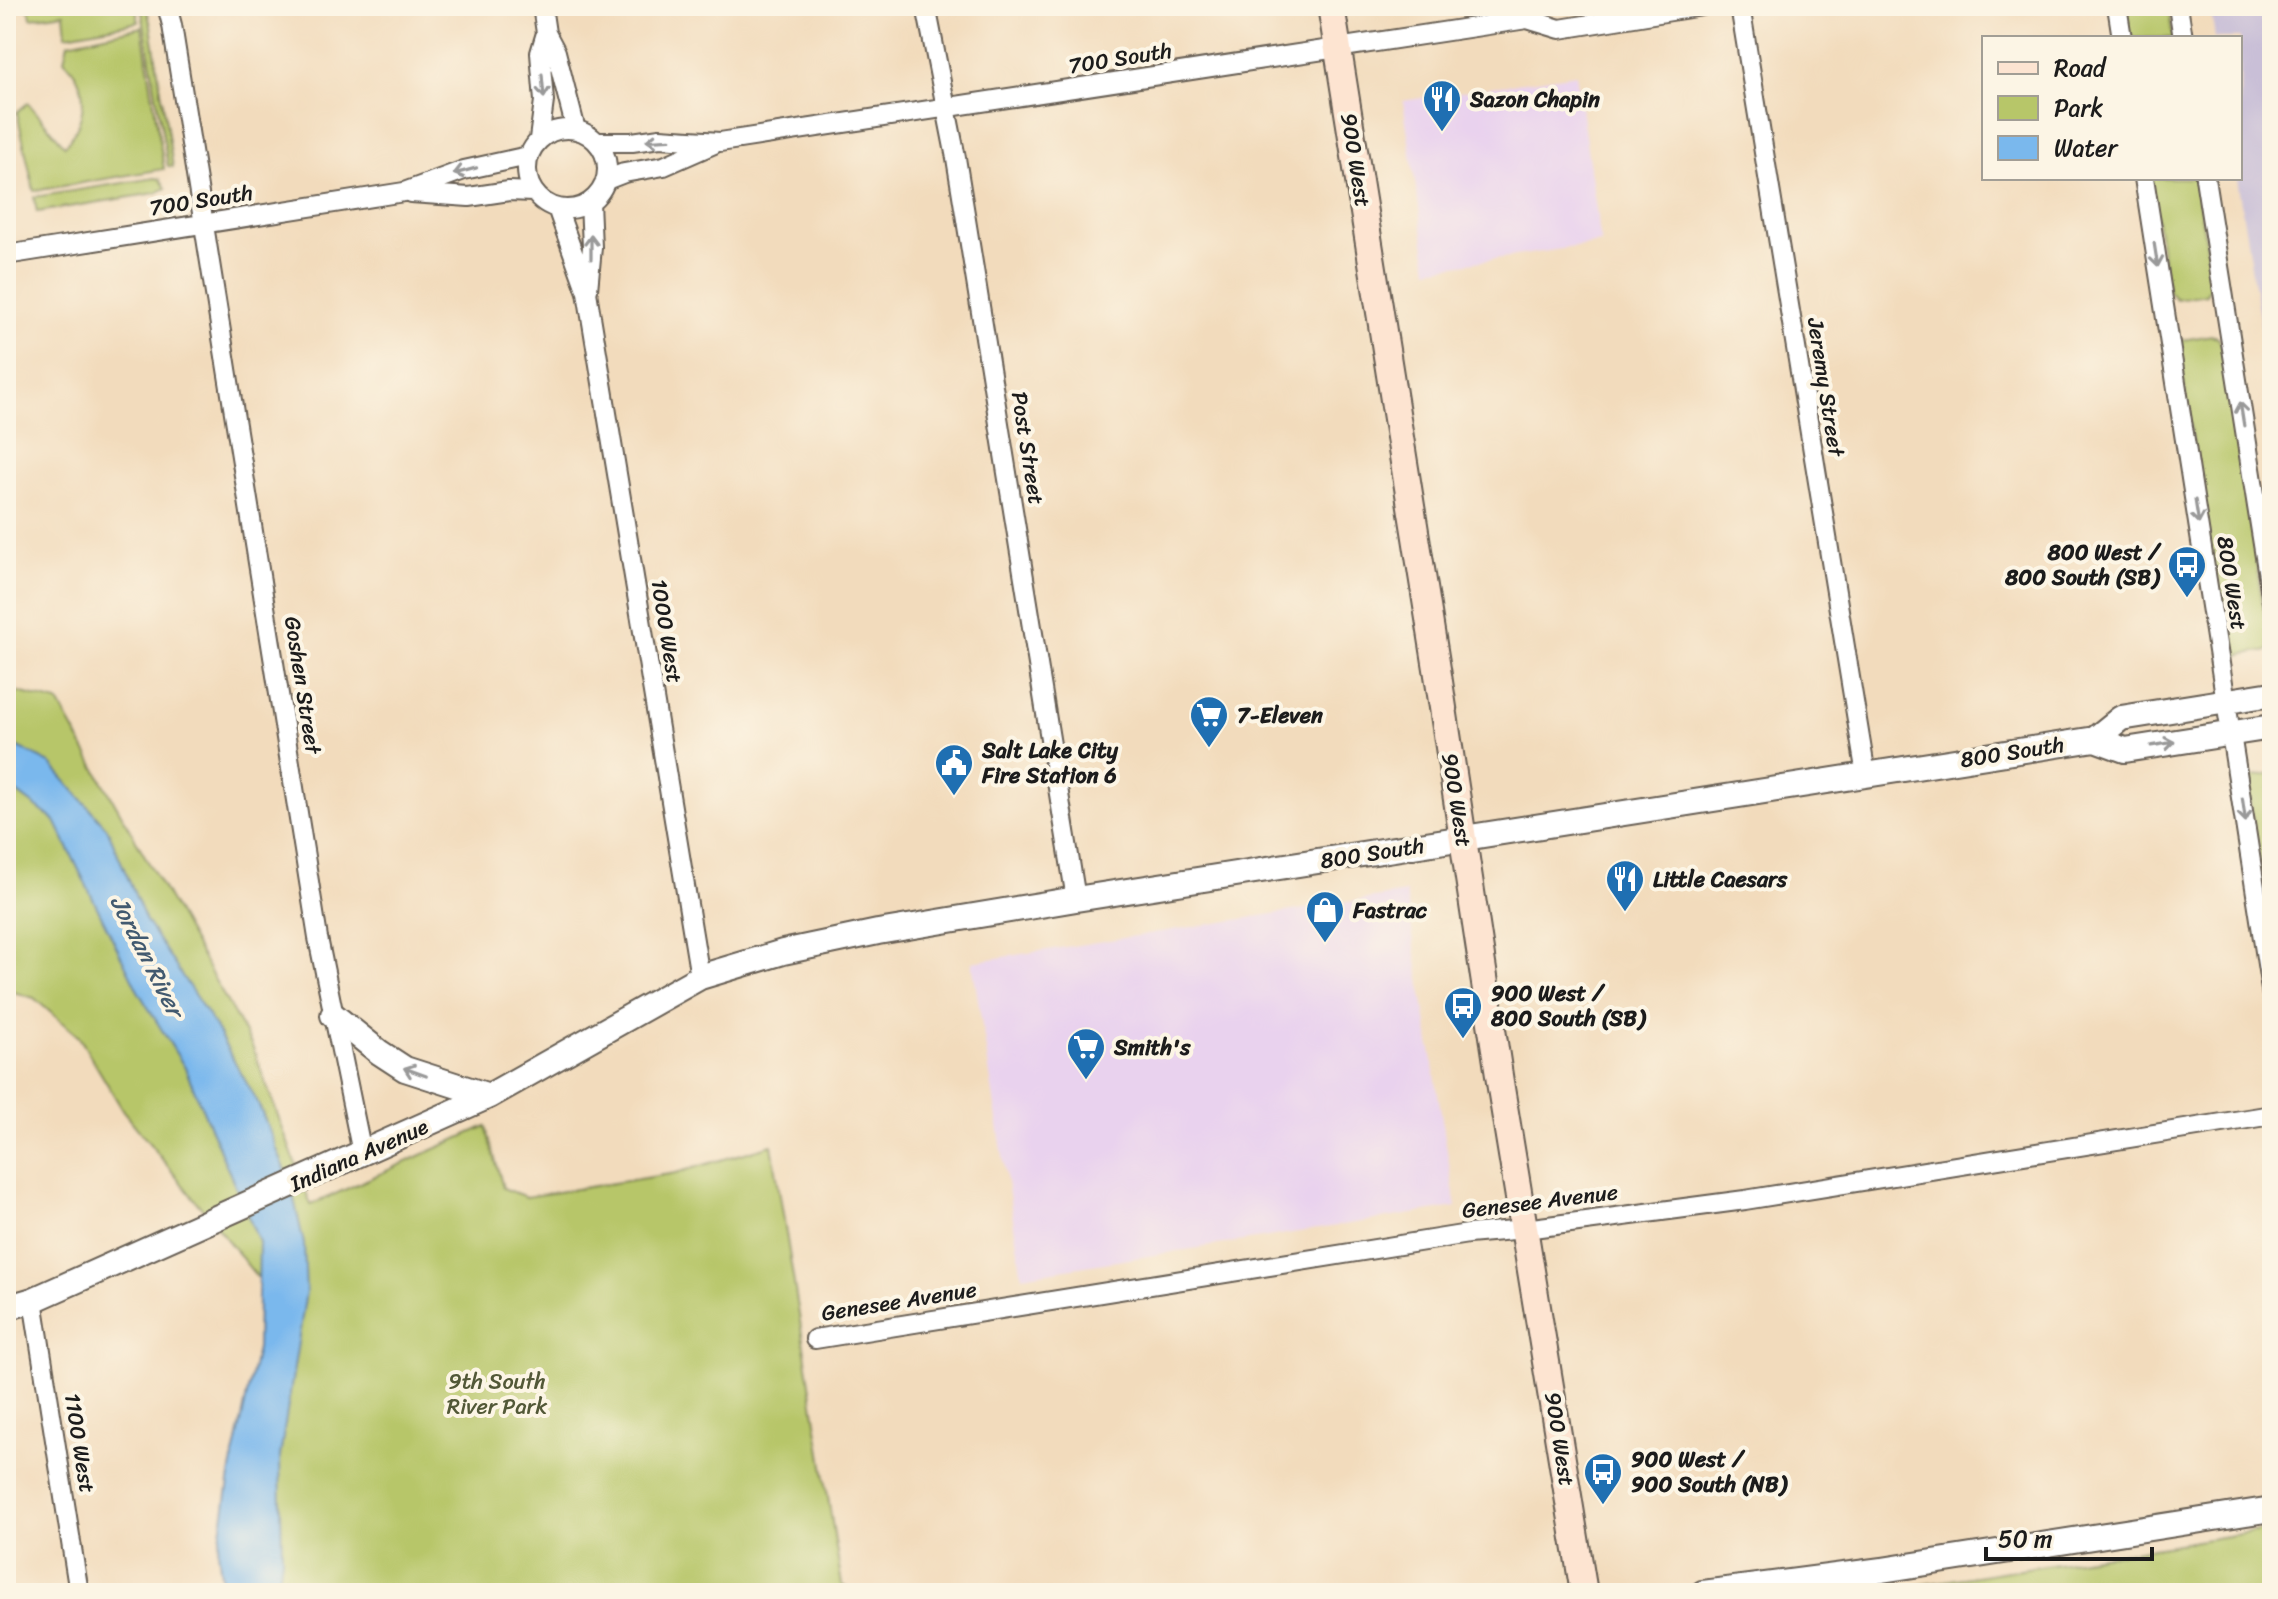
<svg xmlns="http://www.w3.org/2000/svg" width="2278" height="1599" font-family="Sriracha,sans-serif">
	<rect width="100%" height="100%" fill="#fcf5e5"/>
	<filter id="ink" filterUnits="userSpaceOnUse"><feTurbulence type="fractalNoise" baseFrequency=".0125" numOctaves="2"/><feDisplacementMap in="SourceGraphic" scale="16" xChannelSelector="R" yChannelSelector="G"/><feConvolveMatrix kernelMatrix="1 2 1 2 8 2 1 2 1" color-interpolation-filters="sRGB"/></filter>
	<filter id="wash" filterUnits="userSpaceOnUse"><feTurbulence type="fractalNoise" baseFrequency=".006" numOctaves="4" result="noise"/><feDisplacementMap in="SourceGraphic" scale="32" xChannelSelector="R" yChannelSelector="G"/><feGaussianBlur stdDeviation="1.8" result="paint"/><feColorMatrix in="noise" values="0 0 0 0 0 0 0 0 0 0 0 0 0 0 0 0 0 1.4 0 .05"/><feComposite in="paint" operator="in"/></filter>
	<g filter="url(#wash)">
		<rect width="100%" height="100%" fill="#f2dbbc"/>
		<path fill="#e9d2ee" d="M1576 74 1601 243 1428 269 1403 101Z
			M1406 893 1456 1207 1022 1276 972 962Z"/>
		<path fill="#c9bfd7" d="M2210 6H2272V398L2237 178H2240V38H2215Z"/>
		<path fill="#b7c669" stroke="#6a7142" stroke-width="2" d="M22 6H135L139 22 66 35 64 13 31 18 30 12Z
			M141 6H146L151 26 173 167 168 166Z
			M2123 6H2168L2173 38H2128Z
			M142 27 164 169 34 191 17 112 28 103 65 146C87 118 91 86 64 60L68 43Z
			M155 178 160 179 166 188 156 193 37 212 34 197Z
			M2150 178H2195L2212 283 2206 294 2176 299 2168 291Z
			M2212 335 2218 338 2221 343 2270 650 2226 657 2178 345 2182 340Z
			M6 689 58 702 252 1046 311 1205 486 1126 503 1188 526 1197 676 1173 772 1145 842 1585 856 1593H275L266 1288 124 1112 79 1037 34 998 6 990Z
			M2272 774V944L2246 778Z
			M2272 1529V1593H1860L1888 1590Z"/>
		<path fill="#7ab8ed" stroke="#4b6a84" stroke-width="2" d="M6 741 50 763 107 828 146 921 211 1020 258 1103 290 1181 304 1244 306 1292 280 1456 282 1559 277 1593H223L218 1550 231 1470 257 1348 259 1242 185 1068 138 991 55 821 6 784Z"/>
	</g>
	<g filter="url(#ink)">
		<g fill="none" stroke-linecap="round" stroke-linejoin="round">
			<g stroke="#675f54" stroke-width="22">
				<path id="minor" d="M167 6 172 25 318 938 362 1153
					M542 6 546 33 556 52 576 130
					M926 6 956 158 1076 899
					M1740 6 1866 775
					M2117 6 2122 38
					M2178 6 2183 38
					M1527 19 1544 6
					M527 169a40 40 0 1 1 80 0a40 40 0 1 1-80 0Z
					M539 139 544 101 540 53 546 33
					M597 142H632L660 138 720 142 1527 19 1560 29 1702 6
					M2144 178 2272 996
					M2205 178 2272 601
					M606 180 624 173 664 166 714 144
					M411 193 469 197 509 191 533 192
					M557 208 587 292 700 977
					M6 255 404 192 464 170 528 156
					M588 290 592 247 590 202
					M33 1300 79 1593
					M815 1339 1468 1234 1525 1229 1745 1200 2272 1115"/>
			</g>
			<g stroke="#675f54" stroke-width="28">
				<path id="tertiary" d="M2095 739 2125 750 2272 727
					M333 1015 379 1052 405 1069 489 1096
					M6 1308 33 1300 489 1096 700 977 783 952 878 932 1076 899 2095 739 2121 718 2272 694
					M1703 1593 1882 1570 2272 1509"/>
			</g>
			<g stroke="#675f54" stroke-width="30">
				<path id="secondary" d="M1331 6 1438 675 1500 1082 1584 1593"/>
			</g>
			<use href="#minor" stroke="#fff" stroke-width="18"/>
			<use href="#tertiary" stroke="#fff" stroke-width="24"/>
			<use href="#secondary" stroke="#fde4d1" stroke-width="26"/>
		</g>
		<defs><path id="oneway-shaft" d="M-6 0H5M1.5-3L5.5 0L1.5 3" fill="none" stroke-width="1.6" stroke-linecap="round" stroke-linejoin="round" transform="scale(2)"/></defs>
		<g stroke="#999">
			<use href="#oneway-shaft" transform="translate(543 86) rotate(85)"/>
			<use href="#oneway-shaft" transform="translate(658 140) rotate(177)"/>
			<use href="#oneway-shaft" transform="translate(465 171) rotate(165)"/>
			<use href="#oneway-shaft" transform="translate(591 247) rotate(-90)"/>
			<use href="#oneway-shaft" transform="translate(2156 255) rotate(81)"/>
			<use href="#oneway-shaft" transform="translate(2242 414) rotate(-99)"/>
			<use href="#oneway-shaft" transform="translate(2197 512) rotate(81)"/>
			<use href="#oneway-shaft" transform="translate(2163 744) rotate(-9)"/>
			<use href="#oneway-shaft" transform="translate(2244 810) rotate(82)"/>
			<use href="#oneway-shaft" transform="translate(415 1072) rotate(-160)"/>
		</g>
	</g>
	<defs>
		<g id="restaurant-pin" transform="scale(2)"><path d="M0 17L-7.5 6A9.5 9.5 0 1 1 7.5 6Z" fill="#1f6fb2" stroke="#fcf5e5"/><path d="M-5-6h1v4h1v-4h1v4h1v-4h1v5L-1.5 .5V6h-2V.5L-5-1ZM5-6V6H3V1.5H1.5Q1.5-4 5-6Z" fill="#fff"/></g>
		<g id="bus-pin" transform="scale(2)"><path d="M0 17L-7.5 6A9.5 9.5 0 1 1 7.5 6Z" fill="#1f6fb2" stroke="#fcf5e5"/><path d="M-5-6H5V4H4V6H2V4H-2V6H-4V4H-5ZM-3.5-4V0h7V-4ZM-3.5 1.2v1.5H-2V1.2ZM2 1.2v1.5H3.5V1.2Z" fill="#fff"/></g>
		<g id="supermarket-pin" transform="scale(2)"><path d="M0 17L-7.5 6A9.5 9.5 0 1 1 7.5 6Z" fill="#1f6fb2" stroke="#fcf5e5"/><path d="M-6-5.5h2.5l.6 2H6L4.5 2H-2.5L-4.4-4H-6ZM-1.5 3.2a1.3 1.3 0 1 0 .1 0ZM3 3.2a1.3 1.3 0 1 0 .1 0Z" fill="#fff"/></g>
		<g id="civic-pin" transform="scale(2)"><path d="M0 17L-7.5 6A9.5 9.5 0 1 1 7.5 6Z" fill="#1f6fb2" stroke="#fcf5e5"/><path d="M-.6-6.5H3V-4.5H.6V-3L4-1V1h2V6H-6V1h2V-1L-.6-3ZM-1.2 2.5V6h2.4V2.5Z" fill="#fff"/></g>
		<g id="shop-pin" transform="scale(2)"><path d="M0 17L-7.5 6A9.5 9.5 0 1 1 7.5 6Z" fill="#1f6fb2" stroke="#fcf5e5"/><path d="M-5-2.5h2.3a2.7 3.5 0 0 1 5.4 0H5L5.5 6h-11ZM-1.5-2.5h3a1.5 2.3 0 0 0-3 0Z" fill="#fff"/></g>
	</defs>
	<g fill-rule="evenodd">
		<use href="#restaurant-pin" x="1442" y="99"/>
		<use href="#bus-pin" x="2187" y="565"/>
		<use href="#supermarket-pin" x="1209" y="715"/>
		<use href="#civic-pin" x="954" y="763"/>
		<use href="#restaurant-pin" x="1625" y="879"/>
		<use href="#shop-pin" x="1325" y="910"/>
		<use href="#bus-pin" x="1463" y="1006"/>
		<use href="#supermarket-pin" x="1086" y="1047"/>
		<use href="#bus-pin" x="1603" y="1472"/>
	</g>
	<g text-anchor="middle" dominant-baseline="central" stroke-width="8" stroke-linejoin="round" paint-order="stroke">
		<g font-size="22" fill="#1c1c1c" stroke="#fcf5e5">
			<text transform="translate(1120 58) rotate(-9)">700 South</text>
			<text transform="translate(1356 160) rotate(81)">900 West</text>
			<text transform="translate(201 200) rotate(-9)">700 South</text>
			<text transform="translate(1826 387) rotate(81)">Jeremy Street</text>
			<text transform="translate(1028 448) rotate(81)">Post Street</text>
			<text transform="translate(2232 583) rotate(81)">800 West</text>
			<text transform="translate(667 631) rotate(81)">1000 West</text>
			<text transform="translate(303 685) rotate(81)">Goshen Street</text>
			<text transform="translate(2012 752) rotate(-9)">800 South</text>
			<text transform="translate(1457 800) rotate(81)">900 West</text>
			<text transform="translate(1372 853) rotate(-9)">800 South</text>
			<text transform="translate(359 1155) rotate(-24)">Indiana Avenue</text>
			<text transform="translate(1540 1201) rotate(-7)">Genesee Avenue</text>
			<text transform="translate(899 1301) rotate(-9)">Genesee Avenue</text>
			<text transform="translate(1560 1439) rotate(81)">900 West</text>
			<text transform="translate(80 1443) rotate(81)">1100 West</text>
		</g>
		<g font-size="22" font-weight="bold" fill="#1c1c1c" stroke="#fcf5e5" text-anchor="start">
			<text x="1470" y="99">Sazon Chapin</text>
			<text x="2159" y="552" text-anchor="end">800 West /<tspan x="2159" dy="25">800 South (SB)</tspan></text>
			<text x="1237" y="715">7-Eleven</text>
			<text x="982" y="750">Salt Lake City<tspan x="982" dy="25">Fire Station 6</tspan></text>
			<text x="1653" y="879">Little Caesars</text>
			<text x="1353" y="910">Fastrac</text>
			<text x="1491" y="993">900 West /<tspan x="1491" dy="25">800 South (SB)</tspan></text>
			<text x="1114" y="1047">Smith's</text>
			<text x="1631" y="1459">900 West /<tspan x="1631" dy="25">900 South (NB)</tspan></text>
		</g>
		<g font-size="22" fill="#525837" stroke="#fcf5e5">
			<text x="497" y="1381">9th South<tspan x="497" dy="25">River Park</tspan></text>
		</g>
		<g font-size="24" font-style="italic" fill="#425a70" stroke="#fcf5e5">
			<text transform="translate(147 956) rotate(63)">Jordan River</text>
		</g>
	</g>
	<rect width="2278" height="1599" fill="none" stroke="#fcf5e5" stroke-width="32"/>
	<rect x="1982" y="36" width="260" height="144" fill="#fcf5e5" stroke="#a29e95" stroke-width="2"/>
	<rect x="1998" y="62" width="40" height="12" fill="#fde4d1" stroke="#a29e95" stroke-width="2"/>
	<text x="2054" y="76" font-size="24" fill="#1c1c1c">Road</text>
	<rect x="1998" y="96" width="40" height="24" fill="#b7c669" stroke="#a29e95" stroke-width="2"/>
	<text x="2054" y="116" font-size="24" fill="#1c1c1c">Park</text>
	<rect x="1998" y="136" width="40" height="24" fill="#7ab8ed" stroke="#a29e95" stroke-width="2"/>
	<text x="2054" y="156" font-size="24" fill="#1c1c1c">Water</text>
	<path d="M1986 1547v12h166v-12" fill="none" stroke="#1c1c1c" stroke-width="4"/>
	<text x="1998" y="1547" font-size="24" fill="#1c1c1c" stroke="#fcf5e5" stroke-width="6" paint-order="stroke">50 m</text>
</svg>
